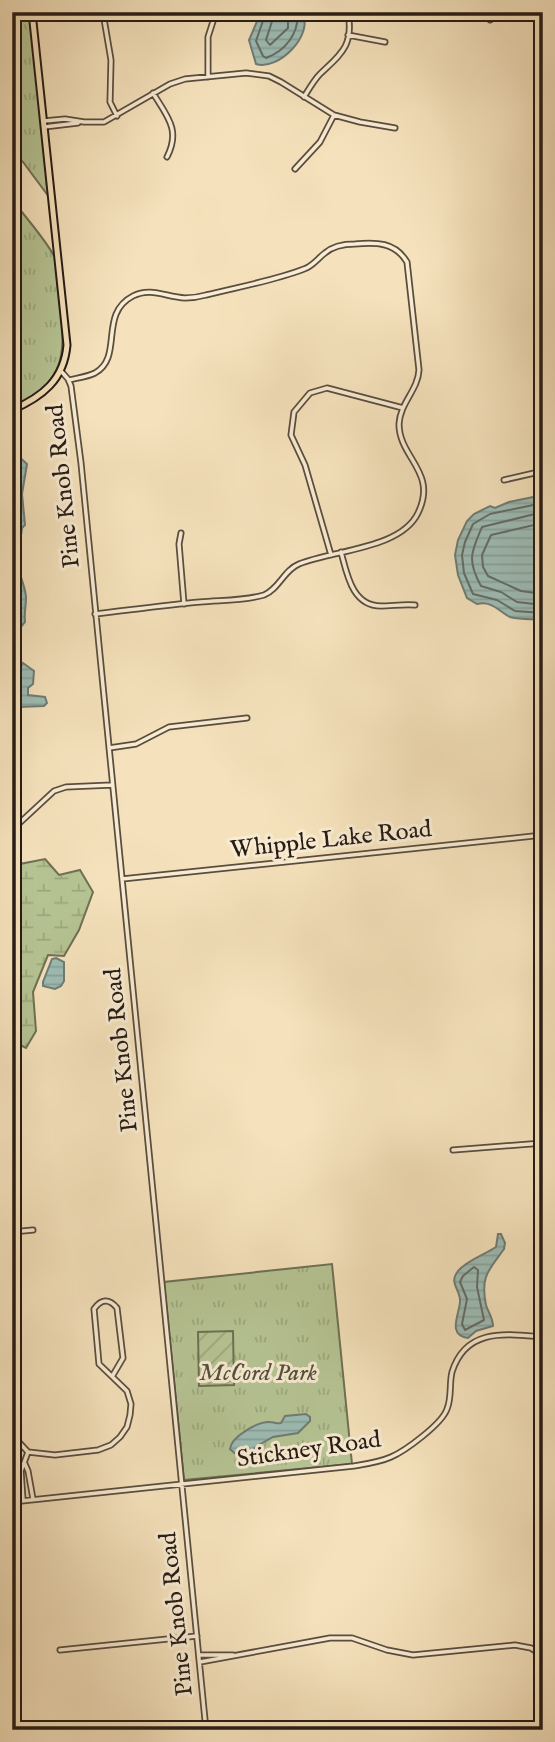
<svg xmlns="http://www.w3.org/2000/svg" width="555" height="1742" font-family="'IM FELL English',serif">
	<defs>
		<pattern id="wetland-marsh" width="20" height="14" patternUnits="userSpaceOnUse" patternTransform="scale(1.75)"><rect width="20" height="14" fill="#b6c494"/><path d="M1 5h8M5 5V1M11 12h8M15 12V8" fill="none" stroke="#9ca87f"/></pattern>
		<pattern id="park-tufts" width="24" height="20" patternUnits="userSpaceOnUse" patternTransform="scale(1.75)"><rect width="24" height="20" fill="#b6c494"/><path d="M3 7l-1-3M5 7V3M7 7l1-3M15 17l-1-3M17 17v-4M19 17l1-3" fill="none" stroke="#9ca87f"/></pattern>
		<pattern id="garden-furrows" width="10" height="10" patternUnits="userSpaceOnUse" patternTransform="scale(1.75)"><rect width="10" height="10" fill="#b6c494"/><path d="M-1 1l2-2M0 10L10 0M9 11l2-2" fill="none" stroke="#9ca87f"/></pattern>
		<pattern id="water-rules" width="6" height="5" patternUnits="userSpaceOnUse" patternTransform="scale(1.75)"><rect width="6" height="5" fill="#9dbdb6"/><path d="M0 2.5h6" fill="none" stroke="#87a29c"/></pattern>
	</defs>
	<rect width="100%" height="100%" fill="#f5e2bc"/>
	<filter id="stains"><feTurbulence type="fractalNoise" baseFrequency=".00286" numOctaves="4"/><feColorMatrix values="0 0 0 0 .2 0 0 0 0 .09 0 0 0 0 .02 0 0 0 .5 -.17"/></filter>
	<radialGradient id="worn" r=".72"><stop offset=".6" stop-color="#630" stop-opacity="0"/><stop offset="1" stop-color="#630" stop-opacity=".3"/></radialGradient>
	<path fill="url(#wetland-marsh)" stroke="#6e7054" stroke-width="2" d="M45 859 59 875 80 870 93 892 79 930 64 956 48 955 33 992 36 1031 26 1048 12 1041V878L20 864Z"/>
	<path fill="url(#park-tufts)" stroke="#6e7054" stroke-width="2" d="M12 12H29L52 201 23 162 12 153Z
		M12 200C22 212 53 250 57 262 61 274 60 292 61 305 65 358 65 383 12 407Z
		M332 1264 352 1464 184 1480 164 1282Z"/>
	<path fill="url(#garden-furrows)" stroke="#6e7054" stroke-width="2" d="M233 1331 234 1385 199 1386 198 1332Z"/>
	<path fill="url(#water-rules)" stroke="#6e7c76" stroke-width="2" d="M261 12H302C315 35 278 71 256 64L249 40Z
		M12 450 27 464 22 494 25 525 22 528 21 535 12 540Z
		M543 495V619C537 620 513 619 508 616 497 609 491 601 477 604L467 598 458 575 455 555 458 540 467 521 474 514 490 506 495 508 509 502Z
		M12 554C17 566 26 589 26 598 26 606 24 613 25 622L12 638Z
		M23 663 34 671 33 684 28 688V695L45 697 47 703 44 706 18 707 12 712V668L21 666Z
		M56 958 64 962V981L61 986 55 989 43 986V982L52 959Z
		M498 1234H501L505 1243 504 1249C489 1270 480 1276 486 1305 488 1312 493 1318 493 1326L476 1331 468 1338C447 1335 459 1315 460 1302 461 1289 448 1284 458 1271 467 1260 484 1255 496 1247Z
		M306 1414 310 1417V1421L298 1433 273 1437 257 1446 245 1456 239 1457 230 1449C231 1437 258 1421 270 1422 274 1422 277 1424 281 1423L285 1416Z"/>
	<g fill="none" stroke-linecap="round" stroke-linejoin="round">
		<path stroke="#626c66" stroke-width="2" d="M266 12 256 41 263 56 266 58C285 51 300 33 297 12
			M275 12 266 40 270 45 288 28V12
			M12 460 20 469C18 476 16 484 15 492 15 505 20 519 12 531
			M543 503 490 514 473 524 465 542 462 555 464 573 473 594 497 600 515 611 543 613
			M543 512 482 527C471 552 467 561 481 586L501 592 517 602 543 605
			M543 523 491 535 482 555 483 567 488 576 521 591 543 594
			M474 1267 478 1270 477 1287 484 1320 465 1330 462 1324 467 1299 460 1282 463 1276Z"/>
		<g stroke="#5a4d3f" stroke-width="7">
			<path id="minor" d="M488 12 490 20
				M103 13 111 60 110 102 117 116
				M348 35 385 42
				M208 77V37L216 12
				M153 93C167 116 181 130 167 157
				M304 97C309 89 314 80 320 74 341 54 354 46 348 12
				M44 121 65 119 84 122H104L170 84 185 79 246 73 269 76 281 82 334 115 360 122 395 128
				M44 127 78 123
				M295 169 320 142 334 115
				M61 371 68 379 71 386 81 463 206 1730
				M69 380C77 378 87 377 95 373 124 357 98 314 133 296 151 287 166 297 185 298 192 298 199 297 206 295 238 287 273 281 304 269 313 266 318 258 325 253 333 246 345 244 355 244 376 242 395 242 407 262L419 370C418 390 400 403 399 424 399 458 438 472 418 513 401 549 333 550 299 564 284 570 279 589 264 595 244 601 220 600 200 602 165 605 130 610 95 614
				M504 480 543 471
				M181 533 179 544 184 604
				M341 552C347 574 352 606 381 606 392 606 403 604 415 605
				M331 555 305 465 291 435 294 412 310 393 327 388 403 408
				M542 667H543
				M109 748 136 744 169 727 247 718
				M12 830 54 791 66 787 112 785
				M122 879 543 835
				M453 1150 543 1143
				M12 1232 33 1230
				M12 1430 14 1437 28 1452
				M28 1452 55 1455 98 1450 111 1445 120 1437 127 1427 130 1415 131 1404 127 1391 99 1364 94 1309C101 1299 109 1298 117 1308L123 1358 113 1375
				M25 1464 28 1471 33 1499
				M23 1500 21 1471 28 1452
				M12 1502 354 1466C366 1464 380 1462 391 1457 405 1451 442 1424 447 1409 452 1397 449 1384 452 1372 466 1327 507 1334 543 1337
				M60 1650 197 1636
				M199 1655H233
				M200 1662 330 1638H352L387 1650 413 1655 515 1645 531 1648 543 1656
				M536 1730 543 1726"/>
		</g>
		<g stroke="#271b15" stroke-width="9">
			<path id="major" d="M12 410C42 397 64 380 67 345L32 12"/>
		</g>
		<use href="#minor" stroke="#f8ecd3" stroke-width="3.5"/>
		<use href="#major" stroke="#f5e2bc" stroke-width="5"/>
	</g>
	<g text-anchor="middle" dominant-baseline="central" stroke-width="6" stroke-linejoin="round" paint-order="stroke">
		<g font-size="24" fill="#271b15" stroke="#f8ecd3">
			<text transform="translate(64 486) rotate(-96)">Pine Knob Road</text>
			<text transform="translate(331 840) rotate(-6)">Whipple Lake Road</text>
			<text transform="translate(122 1050) rotate(-96)">Pine Knob Road</text>
			<text transform="translate(309 1450) rotate(-8)">Stickney Road</text>
			<text transform="translate(177 1614) rotate(-96)">Pine Knob Road</text>
		</g>
		<g font-size="24" font-style="italic" fill="#524e3b" stroke="#f8ecd3">
			<text x="258" y="1373">McCord Park</text>
		</g>
	</g>
	<rect width="555" height="1742" fill="none" stroke="#f5e2bc" stroke-width="42"/>
	<rect x="14" y="14" width="527" height="1714" fill="none" stroke="#271b15" stroke-width="3.5"/>
	<rect x="21" y="21" width="513" height="1700" fill="none" stroke="#271b15" stroke-width="2"/>
	<rect width="100%" height="100%" filter="url(#stains)"/>
	<rect width="100%" height="100%" fill="url(#worn)"/>
</svg>
